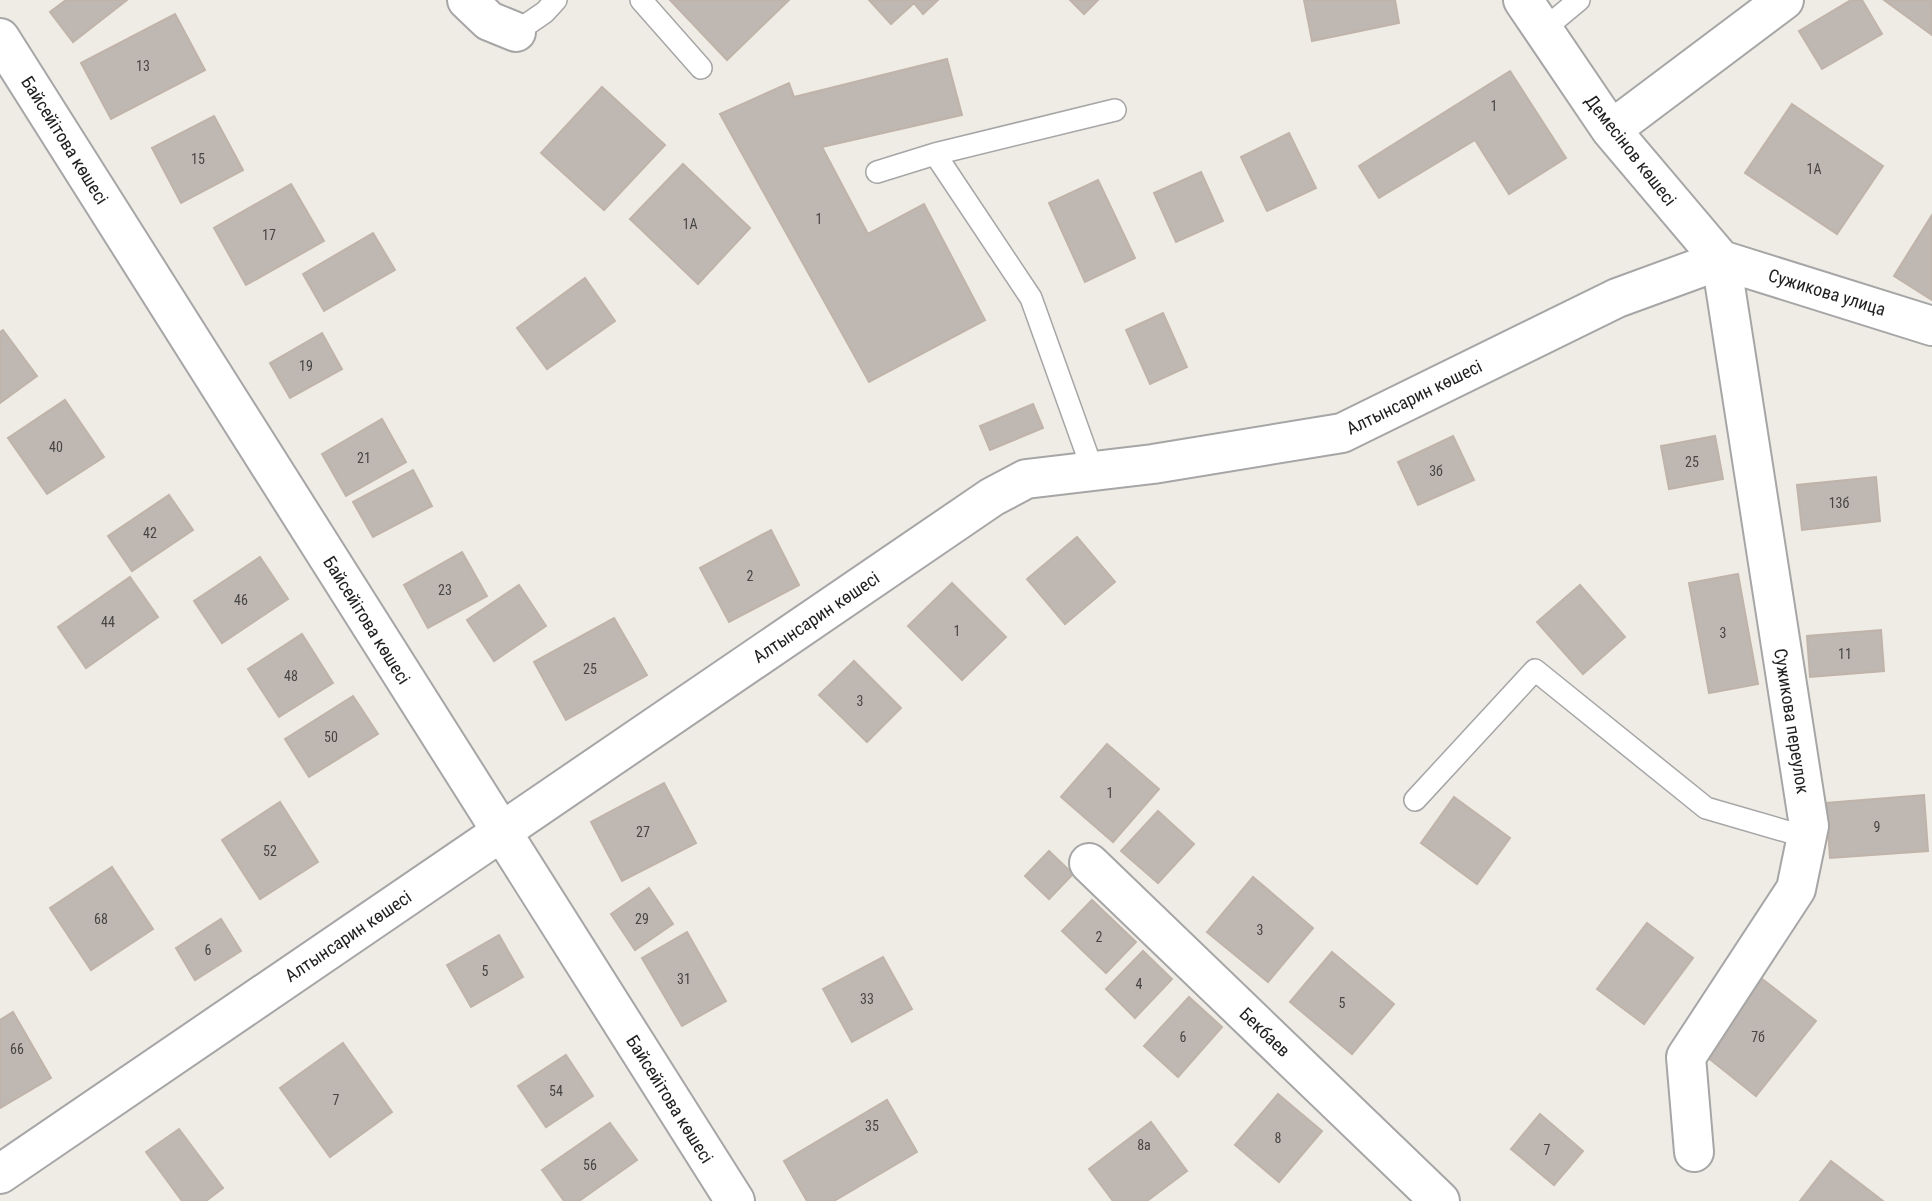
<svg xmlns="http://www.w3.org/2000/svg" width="1932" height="1201" font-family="'Roboto Condensed',sans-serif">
	<rect width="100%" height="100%" fill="#efece6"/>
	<path fill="#bfb8b2" stroke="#c0b3a9" stroke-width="2" d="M66 0H127L73 42 50 12Z
		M670 0H789L727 60Z
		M869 0H938L923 14 914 3 891 24Z
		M1070 0H1098L1084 14Z
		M1304 0H1395L1399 23 1312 41Z
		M1851 0H1862L1882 34 1822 69 1799 31Z
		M1884 0H1932V35Z
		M175 14 205 70 111 119 81 63Z
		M947 59 962 115 822 147 868 234 924 204 985 320 869 382 720 114 789 83 794 97Z
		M1510 71 1566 158 1509 194 1475 140 1379 198 1359 166Z
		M602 87 665 145 604 210 541 153Z
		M1792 104 1883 166 1837 234 1745 173Z
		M214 116 243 170 181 203 152 148Z
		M1289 133 1316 188 1267 211 1241 157Z
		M683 164 750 228 698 284 630 219Z
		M1201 172 1223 221 1176 242 1154 193Z
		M1098 180 1135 258 1085 282 1049 203Z
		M291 184 324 241 246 285 214 228Z
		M1932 215V300L1894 276Z
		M373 233 395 270 324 311 303 274Z
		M585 278 615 321 547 369 517 328Z
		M1163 313 1187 367 1150 384 1126 330Z
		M3 330 37 376 0 403V332Z
		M322 333 342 369 290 398 270 363Z
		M65 400 104 457 47 494 8 438Z
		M1033 404 1043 428 990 450 980 426Z
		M382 419 406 462 346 496 322 454Z
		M1453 436 1474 480 1418 505 1398 462Z
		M1715 436 1723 479 1669 489 1661 446Z
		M413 470 432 506 373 537 353 502Z
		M1876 477 1880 521 1802 530 1797 485Z
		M169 495 193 530 132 571 108 536Z
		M771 530 799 585 729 622 700 568Z
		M1077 537 1115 582 1065 624 1027 579Z
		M462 552 487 596 428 628 404 585Z
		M260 557 288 599 222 643 194 601Z
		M1738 574 1758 684 1709 693 1689 583Z
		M130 577 158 617 86 668 58 627Z
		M952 583 1006 637 962 680 908 626Z
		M519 585 546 626 494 661 467 620Z
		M1580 585 1625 637 1583 674 1537 622Z
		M614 618 647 675 566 720 534 662Z
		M1881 630 1884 671 1810 677 1807 636Z
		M302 634 333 683 279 717 248 669Z
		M854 661 901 708 867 742 819 695Z
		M353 696 378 734 309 777 285 739Z
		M1107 744 1159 789 1113 842 1061 797Z
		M664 783 696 843 622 881 591 822Z
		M1924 795 1928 851 1830 858 1826 803Z
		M1454 797 1510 838 1477 884 1421 843Z
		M280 802 318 862 260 899 222 840Z
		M1158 811 1194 844 1158 883 1121 851Z
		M1049 851 1073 874 1049 899 1025 876Z
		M112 867 153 929 91 970 50 908Z
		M1253 877 1313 928 1268 982 1207 932Z
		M649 888 673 924 635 950 611 914Z
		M1092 900 1136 942 1106 973 1062 931Z
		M221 919 241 951 195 980 176 948Z
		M1647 923 1693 958 1644 1024 1597 989Z
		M687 932 726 1001 682 1026 642 958Z
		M499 935 523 977 471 1007 447 965Z
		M1143 951 1172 979 1135 1018 1106 989Z
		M1332 952 1394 1004 1352 1054 1290 1002Z
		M883 957 912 1009 852 1042 823 989Z
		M1761 978 1816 1021 1756 1096 1701 1052Z
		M1189 997 1222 1027 1178 1077 1144 1046Z
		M13 1012 51 1078 0 1108V1020Z
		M343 1043 392 1112 330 1157 280 1088Z
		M566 1055 593 1096 546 1127 518 1086Z
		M1278 1094 1322 1131 1279 1182 1235 1145Z
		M887 1100 917 1152 834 1201H807L784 1161Z
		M1540 1114 1583 1151 1554 1185 1511 1149Z
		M1151 1122 1187 1171 1147 1201H1113L1089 1169Z
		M610 1123 637 1160 579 1201H564L542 1170Z
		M179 1129 223 1188 206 1201H182L146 1152Z
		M1831 1161 1883 1201H1800Z"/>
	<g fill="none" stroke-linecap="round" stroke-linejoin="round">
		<g stroke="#a6a6a6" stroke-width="24">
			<path id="service" d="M641 0 701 68
				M1543 30 1579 0
				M516 32 545 12 556 0
				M935 154 1115 110
				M877 172 935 154 1031 298 1093 471
				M1415 800 1535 670 1706 808 1806 837"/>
		</g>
		<g stroke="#a6a6a6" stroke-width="42">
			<path id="minor" d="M467 0 489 21 516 32
				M1523 0 1611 130 1721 260
				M0 38 735 1201
				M1611 130 1784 0
				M1721 260 1932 326
				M1089 863 1440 1201
				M1694 1152 1686 1057 1796 889 1809 826 1721 260
				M0 1174 992 497 1026 479 1153 464 1342 433 1617 298 1721 260"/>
		</g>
		<use href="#service" stroke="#fff" stroke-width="21"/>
		<use href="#minor" stroke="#fff" stroke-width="38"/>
	</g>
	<g text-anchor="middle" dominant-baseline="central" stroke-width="5" stroke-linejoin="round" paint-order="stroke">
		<g font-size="14" fill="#474544">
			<text x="143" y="66">13</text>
			<text x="1494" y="106">1</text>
			<text x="198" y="159">15</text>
			<text x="1814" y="169">1А</text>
			<text x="819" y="219">1</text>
			<text x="690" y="224">1А</text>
			<text x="269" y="235">17</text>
			<text x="306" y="366">19</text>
			<text x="56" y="447">40</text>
			<text x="364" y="458">21</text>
			<text x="1692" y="462">25</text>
			<text x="1436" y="471">3б</text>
			<text x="1839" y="503">13б</text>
			<text x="150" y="533">42</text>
			<text x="750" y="576">2</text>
			<text x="445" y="590">23</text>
			<text x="241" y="600">46</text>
			<text x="108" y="622">44</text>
			<text x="957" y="631">1</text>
			<text x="1723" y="633">3</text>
			<text x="1845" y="654">11</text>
			<text x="590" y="669">25</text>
			<text x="291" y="676">48</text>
			<text x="860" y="701">3</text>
			<text x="331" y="737">50</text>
			<text x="1110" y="793">1</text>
			<text x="1877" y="827">9</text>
			<text x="643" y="832">27</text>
			<text x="270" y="851">52</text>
			<text x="101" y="919">68</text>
			<text x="642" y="919">29</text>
			<text x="1260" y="930">3</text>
			<text x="1099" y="937">2</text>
			<text x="208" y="950">6</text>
			<text x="485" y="971">5</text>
			<text x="684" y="979">31</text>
			<text x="1139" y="984">4</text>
			<text x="867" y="999">33</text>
			<text x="1342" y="1003">5</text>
			<text x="1183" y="1037">6</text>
			<text x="1758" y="1037">7б</text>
			<text x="17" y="1049">66</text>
			<text x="556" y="1091">54</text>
			<text x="336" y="1100">7</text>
			<text x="872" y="1126">35</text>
			<text x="1278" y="1138">8</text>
			<text x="1144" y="1145">8а</text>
			<text x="1547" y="1150">7</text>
			<text x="590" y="1165">56</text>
		</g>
		<g font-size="18" fill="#1f1f1f" stroke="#fff">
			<text transform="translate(65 140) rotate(58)">Байсейітова көшесі</text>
			<text transform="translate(1631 150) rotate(52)">Демесінов көшесі</text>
			<text transform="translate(1827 292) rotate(17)">Сужикова улица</text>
			<text transform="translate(1414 397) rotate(-26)">Алтынсарин көшесі</text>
			<text transform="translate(816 617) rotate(-34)">Алтынсарин көшесі</text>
			<text transform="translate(367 620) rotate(58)">Байсейітова көшесі</text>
			<text transform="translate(1792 721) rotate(81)">Сужикова переулок</text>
			<text transform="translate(348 936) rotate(-34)">Алтынсарин көшесі</text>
			<text transform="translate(1265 1032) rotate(44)">Бекбаев</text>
			<text transform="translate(670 1099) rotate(58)">Байсейітова көшесі</text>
		</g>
	</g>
</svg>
